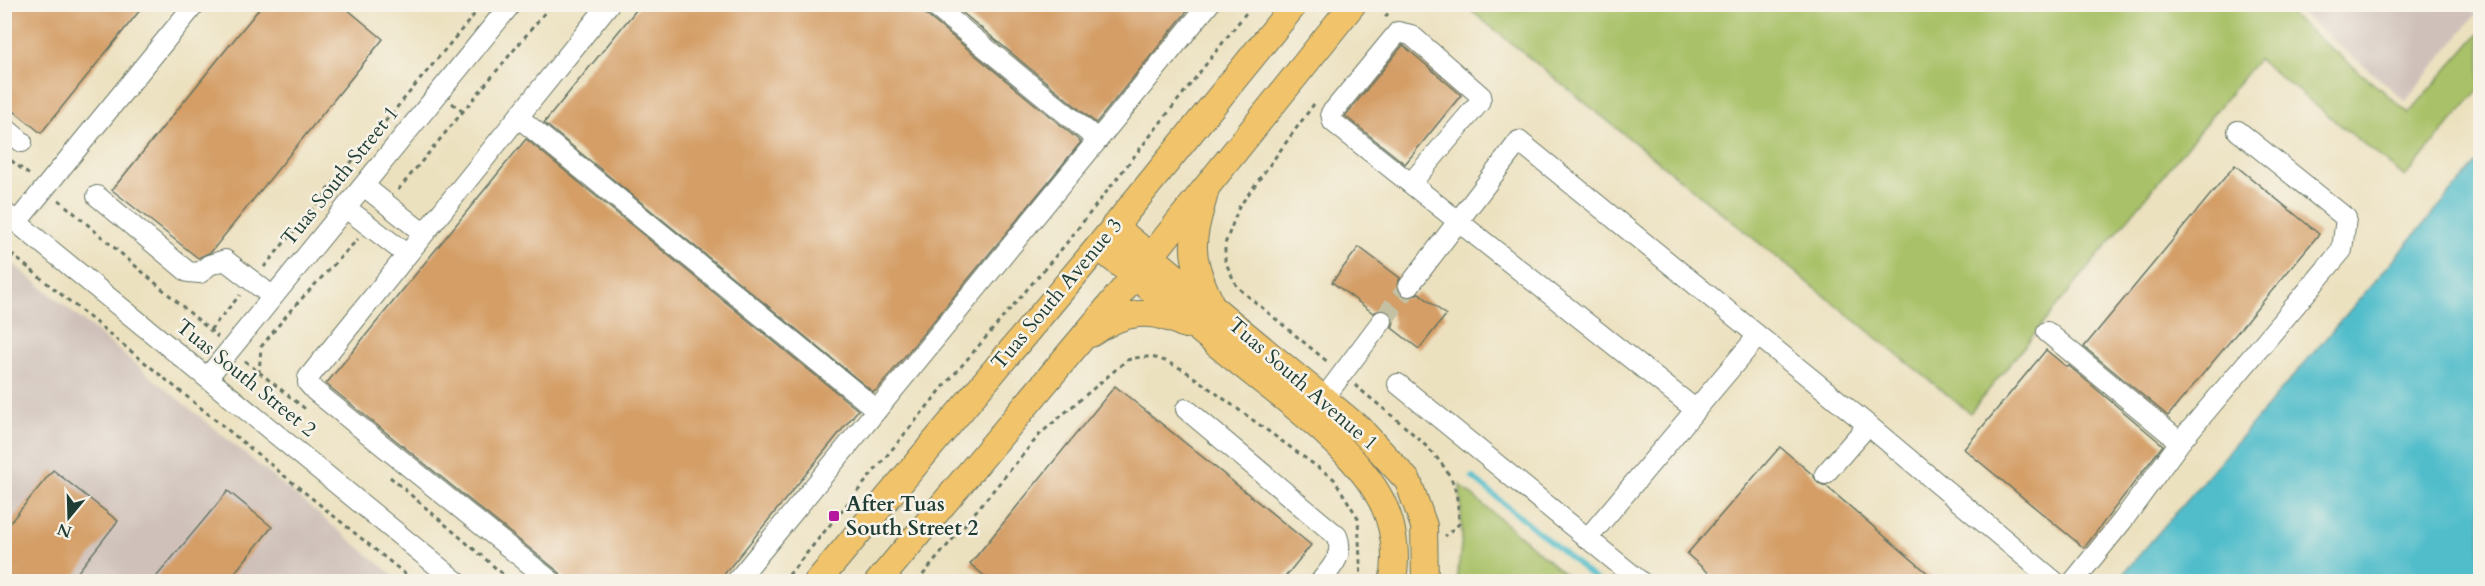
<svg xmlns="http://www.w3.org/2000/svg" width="2485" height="586" font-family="Cardo,serif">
	<rect width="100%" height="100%" fill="#f7f3e8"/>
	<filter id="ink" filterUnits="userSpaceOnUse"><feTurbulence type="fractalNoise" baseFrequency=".0167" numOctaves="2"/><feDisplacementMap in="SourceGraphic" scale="12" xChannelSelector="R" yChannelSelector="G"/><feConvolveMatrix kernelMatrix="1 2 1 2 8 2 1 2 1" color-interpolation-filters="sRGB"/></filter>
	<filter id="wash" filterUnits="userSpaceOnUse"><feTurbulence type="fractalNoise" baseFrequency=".008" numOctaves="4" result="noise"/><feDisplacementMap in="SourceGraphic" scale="24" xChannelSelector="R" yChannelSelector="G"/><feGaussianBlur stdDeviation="1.35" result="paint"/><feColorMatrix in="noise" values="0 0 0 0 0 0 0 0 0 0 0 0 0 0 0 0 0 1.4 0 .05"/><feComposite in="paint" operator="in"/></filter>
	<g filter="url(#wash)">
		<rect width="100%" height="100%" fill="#ece1bf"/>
		<path fill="#cfc1ba" d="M2480 4V9L2406 101 2291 5Z
			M5 257 400 581H5Z"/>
		<path fill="#a9c167" stroke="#647f4e" stroke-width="1.5" d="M1464 5H2279L2409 113 2480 32V88L2405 177 2258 59 1970 413Z
			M1460 485 1573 581H1457L1462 537Z"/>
		<path fill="#51bdcb" stroke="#387d80" stroke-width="1.5" d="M2480 159V581H2117Z"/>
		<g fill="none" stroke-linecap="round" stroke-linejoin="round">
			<path stroke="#51bdcb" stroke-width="5" d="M1472 477 1599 582"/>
		</g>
		<g id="blocks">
			<path fill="#d49e66" d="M9 4H145L41 133 4 103V10Z
				M263 4H341L383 39 211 252 198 258 112 190Z
				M641 4H920L924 13 1081 142 877 390 873 392 544 123Z
				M952 4H1193L1096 123Z
				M1403 45 1461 95 1405 164 1345 116Z
				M526 139 858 410 718 582H565L560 573 326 384Z
				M2235 165 2319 234 2168 416 2084 347Z
				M1359 247 1400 278 1397 285 1401 295 1408 298 1419 293 1446 315 1419 349 1392 328 1394 322 1390 312 1383 309 1373 313 1332 282Z
				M2046 350 2067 367 2069 366 2163 445 2084 548 1964 449Z
				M1115 386 1311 545 1281 582H992L970 564Z
				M1780 447 1813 475 1818 483 1826 486 1938 582H1719L1687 554Z
				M53 470 118 521 70 582H4V530Z
				M228 491 272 527 227 582H152Z"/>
		</g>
	</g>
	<g filter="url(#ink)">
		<use href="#blocks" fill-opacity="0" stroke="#677665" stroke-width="1.5"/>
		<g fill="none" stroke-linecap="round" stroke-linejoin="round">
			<path stroke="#c3c0a3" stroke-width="20" stroke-dasharray="20 10" stroke-linecap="butt" d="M1382 321 1409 286"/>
			<g stroke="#677665" stroke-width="22">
				<path id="minor" d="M932 4 1098 140
					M518 117 877 410
					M4 127 22 142
					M1411 183 1479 103 1481 96 1411 35 1398 32 1334 110 1331 113 1333 122 1696 410
					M364 186 423 233
					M97 196 188 272 200 273 209 265 225 260 273 297
					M346 208 406 254
					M4 212 457 582
					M17 222 195 4
					M1409 286 1519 141 1868 425 2055 582
					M2047 332 2180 442
					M207 378 511 4
					M1398 384 1641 582
					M1324 398 1382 321
					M1186 409 1337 536C1345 555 1331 568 1320 582
					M1825 474 1868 425
					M1587 539 1757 337
					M552 582 315 391 308 383V378L609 4
					M736 582 1209 4
					M2073 582 2123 520 2180 442 2342 250 2346 218 2238 131"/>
			</g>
			<g stroke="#677665" stroke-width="28">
				<path id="major" d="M1205 193C1192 240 1187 252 1209 299
					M1114 226 1361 430 1408 481 1424 526 1425 582
					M1098 247C1145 283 1190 322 1236 360 1282 397 1352 446 1380 498 1393 521 1399 556 1392 582
					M1091 334C1123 311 1150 307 1185 325
					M817 582 1098 247 1295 4
					M878 582 1152 255 1353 4"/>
			</g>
			<path stroke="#677665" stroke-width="3" stroke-dasharray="4.5 4.5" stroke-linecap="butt" d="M1385 17 1396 4
				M452 103 462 111
				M1314 104 1239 207 1225 244V261L1237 287 1329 363
				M4 155 31 176
				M398 190 552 4
				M59 200 218 337
				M4 248 415 582
				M264 267 483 4
				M210 330 240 295
				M245 361 308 411
				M259 374 261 347 290 311 358 239
				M1355 385C1381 408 1433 445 1449 475 1458 490 1458 507 1459 524L1445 536
				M390 477 512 582
				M783 582 940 391 1065 245 1253 4
				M917 582 1041 433 1127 360C1152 353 1161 359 1184 370L1334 479 1358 518 1361 582"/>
			<use href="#minor" stroke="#fff" stroke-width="20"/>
			<use href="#major" stroke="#f1c36a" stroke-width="26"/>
		</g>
	</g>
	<rect fill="#b5179e" stroke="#f7f3e8" stroke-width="2" x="828" y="510" width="12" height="12" rx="3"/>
	<g text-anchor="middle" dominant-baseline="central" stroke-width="5" stroke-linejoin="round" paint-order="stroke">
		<g font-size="21" fill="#1f3d34" stroke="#f7f3e8">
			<text transform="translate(340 176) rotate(-51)">Tuas South Street 1</text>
			<text transform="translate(1057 294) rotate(-50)">Tuas South Avenue 3</text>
			<text transform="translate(246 378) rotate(39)">Tuas South Street 2</text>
			<text transform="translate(1303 384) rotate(41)">Tuas South Avenue 1</text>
		</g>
		<g font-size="21" font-weight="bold" fill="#1f3d34" stroke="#f7f3e8" text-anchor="start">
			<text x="846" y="504">After Tuas<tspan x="846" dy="24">South Street 2</tspan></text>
		</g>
	</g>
	<rect width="2485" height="586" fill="none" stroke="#f7f3e8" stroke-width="24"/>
	<g transform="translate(69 517) rotate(199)" stroke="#f7f3e8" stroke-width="4.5" paint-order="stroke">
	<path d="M0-4.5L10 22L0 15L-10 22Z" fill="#1f3d34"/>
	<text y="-9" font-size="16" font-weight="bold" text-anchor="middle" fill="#1f3d34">N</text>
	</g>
</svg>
